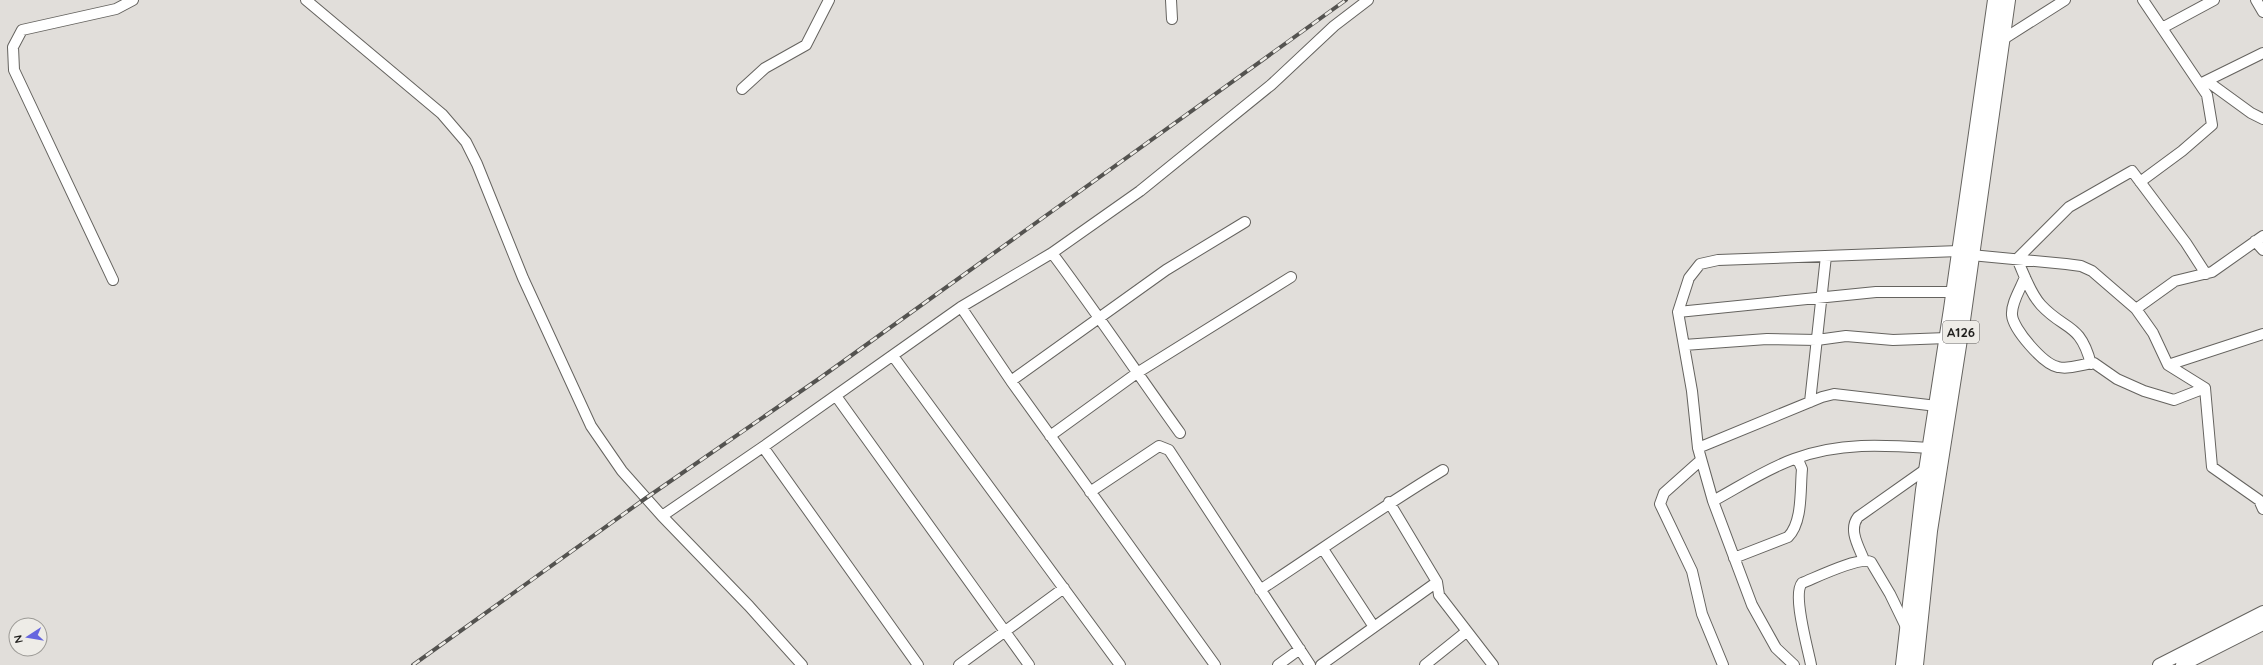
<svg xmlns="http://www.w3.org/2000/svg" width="2263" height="665" font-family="Quicksand,sans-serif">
	<rect width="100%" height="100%" fill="#e1deda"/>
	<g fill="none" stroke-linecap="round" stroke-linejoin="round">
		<g stroke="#65635f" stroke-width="12">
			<path id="minor" d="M306 0 442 114 466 142 477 164 523 278 591 426 622 471 662 516 749 606 802 665
				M1171 0 1172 19
				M2256 0 2263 12
				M2162 28 2214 0
				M2002 40 2065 0
				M2207 81 2251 113 2263 119
				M2200 84 2263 53
				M742 89 765 68 806 45 829 0
				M2140 182 2182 151 2212 125 2207 95 2143 0
				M2255 241 2263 250
				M1052 253C1096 312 1137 373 1180 433
				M1971 255 2066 264 2081 266 2092 271 2136 309 2153 333 2168 365 2205 388
				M2017 259 2069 207 2132 171 2186 243 2206 274
				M2017 259C2024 274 2030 293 2041 305 2065 331 2080 322 2091 364
				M2025 277C2021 288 2011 303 2012 315 2013 329 2043 364 2058 367 2071 370 2081 364 2094 363L2117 379 2144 391 2174 400 2205 388
				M113 280 14 70 13 47 22 30 116 9 133 0
				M961 307 1011 381 1215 665
				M2136 309 2175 281 2212 272 2263 236
				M1678 312 1689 278 1700 264 1718 260 1959 251
				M1684 345 1767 339 1817 340 1846 336 1893 340 1947 338
				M893 356 1120 665
				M2168 365 2263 334
				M1011 381 1166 270 1245 222
				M2205 388 2212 467 2259 500 2263 509
				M836 396 1029 665
				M1810 402 1826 256
				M1050 436 1137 373 1291 277
				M763 447 918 665
				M1698 448 1822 397 1834 394 1937 406
				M1701 460 1664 493 1660 504 1692 571 1702 614 1723 665
				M1090 492 1159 446 1169 450 1310 665
				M1713 501C1739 487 1766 469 1794 459 1839 442 1884 445 1930 448
				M1389 502 1437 582 1439 595 1493 665
				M662 516 763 447 961 307 1052 253 1140 191 1271 85 1334 26 1368 0
				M1323 549 1374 627
				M1734 558 1788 537C1803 522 1800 489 1802 469L1799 462 1794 459
				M1864 560C1859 547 1848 530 1858 517L1926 469
				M1260 590C1321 550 1380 508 1443 470
				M959 665 1064 588
				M1278 665 1300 649
				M1321 665 1437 582
				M1425 665 1466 632
				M1794 665 1776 648 1752 605 1713 501 1698 448 1692 391 1678 312 1876 292H1954
				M1811 665C1808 648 1792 595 1802 583 1815 578 1859 556 1871 562L1890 594 1907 629"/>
		</g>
		<g stroke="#65635f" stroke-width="14">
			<path id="major" d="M2159 665 2263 612
				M2182 665 2263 624"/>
		</g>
		<g stroke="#65635f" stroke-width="16">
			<path id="highway" d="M1903 665 1923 490 1951 309 1995 0
				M1916 665 1930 531 1963 320 2008 0"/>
		</g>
		<use href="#minor" stroke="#fff" stroke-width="10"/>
		<use href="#major" stroke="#fff" stroke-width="12"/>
		<use href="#highway" stroke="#fff" stroke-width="14"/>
		<g stroke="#545350" stroke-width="4">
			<path id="rail" d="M413 665 646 498 820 378 1346 0"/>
		</g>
		<use href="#rail" stroke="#eeece7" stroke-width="2.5" stroke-dasharray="8" stroke-linecap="butt"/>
	</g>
	<g text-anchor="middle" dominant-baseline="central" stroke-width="3" stroke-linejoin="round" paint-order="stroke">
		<rect fill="#eeece7" stroke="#5e5c5a" stroke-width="1" x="1943" y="321" width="36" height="22" rx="3"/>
		<g font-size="13" font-weight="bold" fill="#201f1d">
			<text x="1961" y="332">A126</text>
		</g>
	</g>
	<g transform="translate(28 637) rotate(258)"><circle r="19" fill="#eeece7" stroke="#9c9a96"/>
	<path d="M0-3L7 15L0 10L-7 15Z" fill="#6666df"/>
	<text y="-6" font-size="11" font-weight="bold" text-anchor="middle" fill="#201f1d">N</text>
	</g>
</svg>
